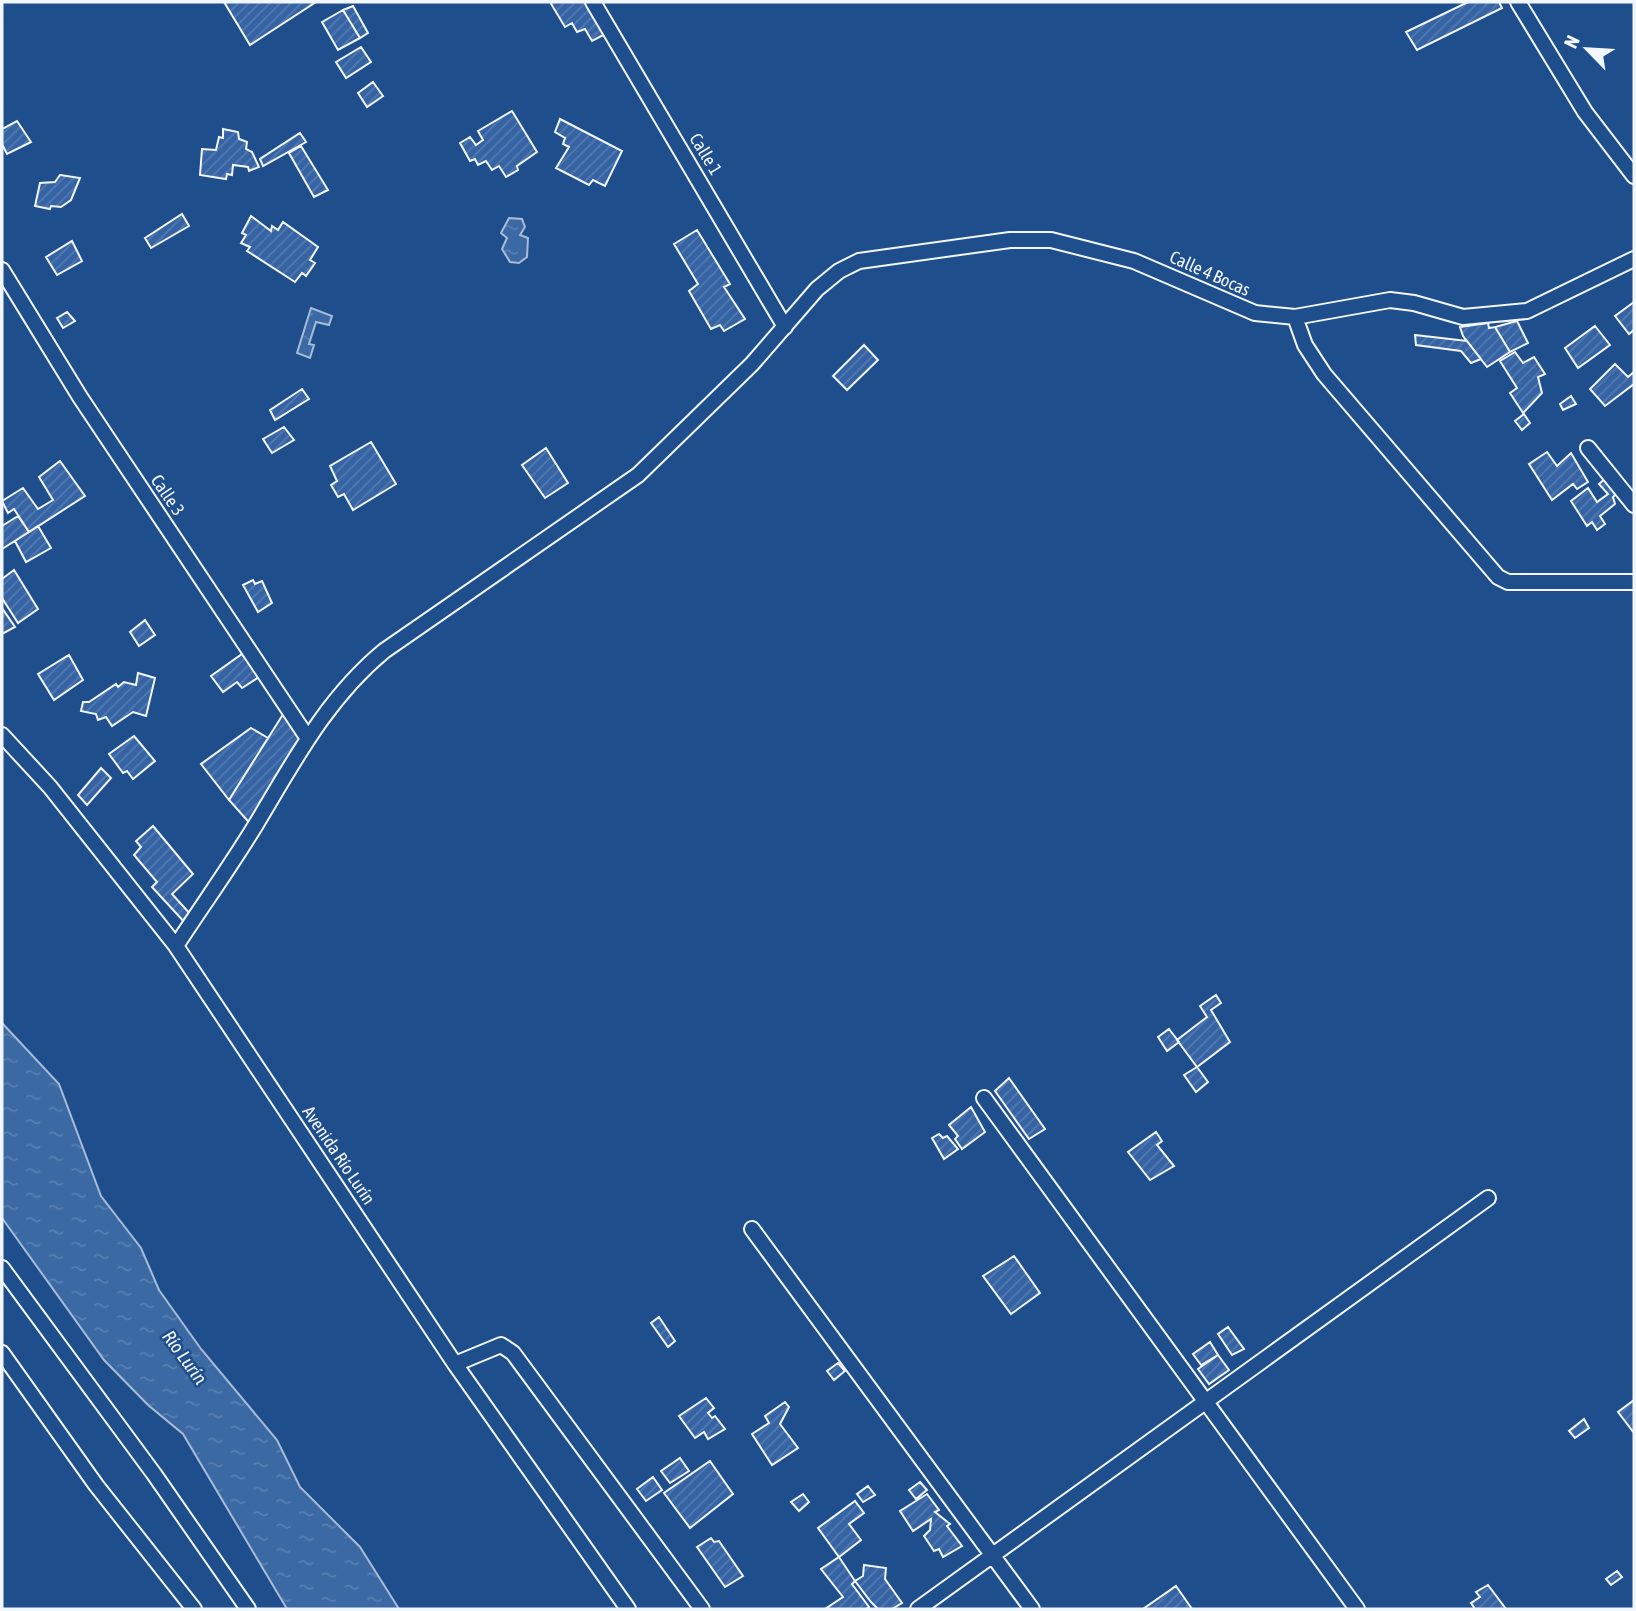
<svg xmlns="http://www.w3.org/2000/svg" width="1636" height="1611" font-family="'Asap Condensed',sans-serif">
	<defs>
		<pattern id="water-ripples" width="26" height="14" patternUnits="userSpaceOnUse" patternTransform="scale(1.75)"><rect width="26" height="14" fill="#3b69a3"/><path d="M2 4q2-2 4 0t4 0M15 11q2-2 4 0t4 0" fill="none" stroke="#587fb1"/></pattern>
		<pattern id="building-hatch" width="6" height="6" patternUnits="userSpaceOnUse" patternTransform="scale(1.75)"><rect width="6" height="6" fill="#3563a3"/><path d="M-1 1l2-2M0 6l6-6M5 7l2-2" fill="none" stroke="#537ab1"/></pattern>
	</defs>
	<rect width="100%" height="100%" fill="#1f4e8c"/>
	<path fill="url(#water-ripples)" stroke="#a8bbd7" stroke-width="2" d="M509 218 522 219 525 227 520 235 528 238 527 257 519 263 510 262 502 249 507 238 501 233Z
		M311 308 332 316 329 325 316 322 309 344 314 345 310 358 297 353Z
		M2 1023 59 1084 101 1196 141 1248 159 1290 201 1349 277 1440 300 1487 360 1547 399 1609H287L183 1434 148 1405 104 1360 2 1218Z"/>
	<path fill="url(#building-hatch)" stroke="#f2f6ff" stroke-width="2" d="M224 2H316L250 45Z
		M550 2H592L609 32 592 41 585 29 577 32 572 23 565 27Z
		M1468 2H1499L1502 8 1417 50 1406 32Z
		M353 6 368 33 360 38 343 10Z
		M343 10 360 38 338 50 322 22Z
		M361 47 371 62 346 78 336 62Z
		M373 82 383 96 367 107 358 93Z
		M512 111 537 152 517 166 518 170 506 177 499 166 492 170 486 161 478 165 475 159 470 161 460 143 470 137 476 145 483 140 478 131Z
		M560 119 622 151 605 186 593 180 589 185 556 168 569 147 563 144 565 138 555 132Z
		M17 121 31 142 7 154 2 144V129Z
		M223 129 238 132 239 139 247 142 246 149 252 152 259 167 249 171 248 167 233 165 232 175 227 174 226 179 200 175 202 149 216 150 219 137 223 138Z
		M300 133 306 142 263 166 260 159Z
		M301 146 328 190 314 197 289 153Z
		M60 175 80 178 71 200 61 207 51 206 50 209 35 206 40 183 55 182Z
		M182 214 189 226 151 248 145 238Z
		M251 216 271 231 272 226 278 230 283 222 318 247 310 260 315 263 306 276 302 273 295 282 247 251 250 247 241 243 246 235 242 233Z
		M697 230 730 284 724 287 745 319 724 331 720 325 711 329 689 291 698 284 674 244Z
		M72 241 82 261 57 275 46 257Z
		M1634 302V330L1629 334 1615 316Z
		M67 312 75 321 63 328 57 318Z
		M1517 321 1528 343 1510 352 1495 327Z
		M1488 323 1489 328 1495 327 1510 352 1487 367 1463 336 1460 327Z
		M1595 326 1610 345 1578 368 1565 348Z
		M1415 335 1467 341 1481 359 1471 363 1461 351 1416 345Z
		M864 345 878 360 847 390 833 376Z
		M1515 352 1523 363 1534 357 1545 374 1538 377 1542 393 1523 413 1510 393 1517 388 1500 361Z
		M1615 364 1628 377 1634 372V384L1605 406 1590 389Z
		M302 389 309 399 275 420 270 410Z
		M1571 396 1576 404 1563 410 1560 404Z
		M1524 414 1530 423 1522 430 1515 421Z
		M284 427 294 440 272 453 263 439Z
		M371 442 396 484 353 510 344 494 338 497 331 485 337 481 330 466Z
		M546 448 568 483 545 498 522 465Z
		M1547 452 1557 466 1571 453 1588 482 1577 489 1573 484 1552 500 1529 464Z
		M60 461 85 496 29 532 14 509 8 513 2 501 23 488 38 509 53 500 39 477Z
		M1608 476 1619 491 1613 497 1615 504 1600 516 1605 524 1597 530 1592 522 1587 526 1571 501 1588 488 1597 502 1608 494 1599 484Z
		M18 516 29 532 2 549V526Z
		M38 526 51 548 26 562 15 541Z
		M14 570 38 609 18 623 2 598V579Z
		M253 580 255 584 262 581 272 603 258 612 243 585Z
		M2 608 15 627 2 634Z
		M145 620 155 635 139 646 130 632Z
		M242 654 259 677 242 688 237 682 223 692 211 676Z
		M69 655 83 680 54 700 38 674Z
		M138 673 155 678 146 716 133 712 112 726 106 717 98 720 96 714 81 711 83 702H89L116 684 118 687 124 682 136 685Z
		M287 708 307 737 254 828 229 800Z
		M251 728 268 738 229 800 201 764Z
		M134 736 155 761 133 779 127 771 123 773 109 754Z
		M101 768 111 778 87 805 78 795Z
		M153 826 193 874 172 894 192 916 187 925 152 887 157 882 134 855 141 847 136 841Z
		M1216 995 1221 1003 1211 1010 1230 1042 1197 1067 1177 1040 1207 1017 1200 1006Z
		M1169 1029 1179 1042 1167 1051 1158 1037Z
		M1197 1067 1208 1082 1196 1092 1184 1075Z
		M1009 1078 1045 1129 1029 1139 995 1091Z
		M971 1107 985 1132 962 1149 955 1139 958 1136 949 1125Z
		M1156 1132 1162 1141 1157 1145 1174 1166 1150 1180 1128 1152Z
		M939 1134 943 1138 947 1136 958 1149 944 1159 932 1138Z
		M1014 1256 1040 1293 1011 1314 983 1276Z
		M659 1317 675 1341 668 1347 651 1323Z
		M1228 1327 1244 1349 1232 1355 1218 1334Z
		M1210 1342 1218 1355 1201 1365 1193 1354Z
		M1218 1355 1229 1370 1209 1384 1198 1369Z
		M838 1363 845 1371 834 1380 827 1371Z
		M706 1398 714 1408 708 1413 712 1418 715 1416 725 1429 708 1439 704 1432 695 1438 679 1416Z
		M1634 1400V1433L1618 1412Z
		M785 1402 789 1407 780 1424 798 1448 772 1465 752 1434 769 1423 765 1416Z
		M1584 1419 1589 1428 1575 1438 1569 1431Z
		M680 1458 689 1471 670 1483 661 1471Z
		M710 1461 733 1494 690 1528 664 1493Z
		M653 1477 662 1490 646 1501 637 1489Z
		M920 1482 927 1490 916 1499 909 1490Z
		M868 1486 875 1495 863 1502 857 1494Z
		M803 1494 809 1502 799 1511 791 1502Z
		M927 1494 939 1510 935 1512 950 1524 947 1526 962 1546 943 1557 939 1549 934 1551 924 1536 930 1530 931 1519 913 1531 900 1511Z
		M855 1501 864 1513 849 1524 861 1540 839 1557 818 1528Z
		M711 1538 714 1542 719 1541 743 1576 725 1587 697 1547Z
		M839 1557 855 1581 852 1584 869 1607 866 1609H825L843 1597 821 1569Z
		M864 1565 886 1568 885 1579 902 1603 892 1609H878L871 1602 855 1581 863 1576Z
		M1617 1571 1622 1577 1611 1585 1606 1579Z
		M1488 1585 1506 1609H1475L1471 1603 1480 1597 1476 1592Z
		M1176 1586 1192 1609H1143Z"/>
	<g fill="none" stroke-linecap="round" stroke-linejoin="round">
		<g stroke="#f2f6ff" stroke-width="18">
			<path id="street" d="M593 2 785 327
				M1518 2 1585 112 1634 176
				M2 270 80 397 307 737
				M1295 317 1305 345 1324 374 1498 577 1508 582H1634
				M1588 448 1634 505
				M2 735 50 787 176 946 455 1364 628 1609
				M176 946C202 906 230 867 255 826 293 763 326 699 384 651L638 475 752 364 817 289 839 271 859 261 1010 240H1051L1134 261 1255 313 1295 317 1390 300 1414 303 1463 317 1527 311 1634 259
				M984 1098 1357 1609
				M752 1229 1032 1609
				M2 1268 154 1474 248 1609
				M2 1353 96 1485 194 1609
				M455 1364 501 1345 513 1353 702 1609
				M918 1609 1488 1198"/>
		</g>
		<use href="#street" stroke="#1f4e8c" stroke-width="14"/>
	</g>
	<g text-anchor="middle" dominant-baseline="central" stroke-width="5" stroke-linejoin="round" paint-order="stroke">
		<g font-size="18" fill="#f2f6ff" stroke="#1f4e8c">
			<text transform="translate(706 154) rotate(59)">Calle 1</text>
			<text transform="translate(1210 273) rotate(24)">Calle 4 Bocas</text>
			<text transform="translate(168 495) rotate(56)">Calle 3</text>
			<text transform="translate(339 1155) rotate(56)">Avenida Río Lurín</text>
		</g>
		<g font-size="19" font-style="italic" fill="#f2f6ff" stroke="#1f4e8c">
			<text transform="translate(185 1357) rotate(54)">Río Lurín</text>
		</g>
	</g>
	<rect width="1636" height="1611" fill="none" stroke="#f2f6ff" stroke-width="7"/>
	<g transform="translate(1587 49) rotate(295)" stroke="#1f4e8c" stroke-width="5" paint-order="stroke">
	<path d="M0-5L12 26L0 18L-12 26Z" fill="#f2f6ff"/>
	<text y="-10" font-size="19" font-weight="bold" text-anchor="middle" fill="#f2f6ff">N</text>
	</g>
</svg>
